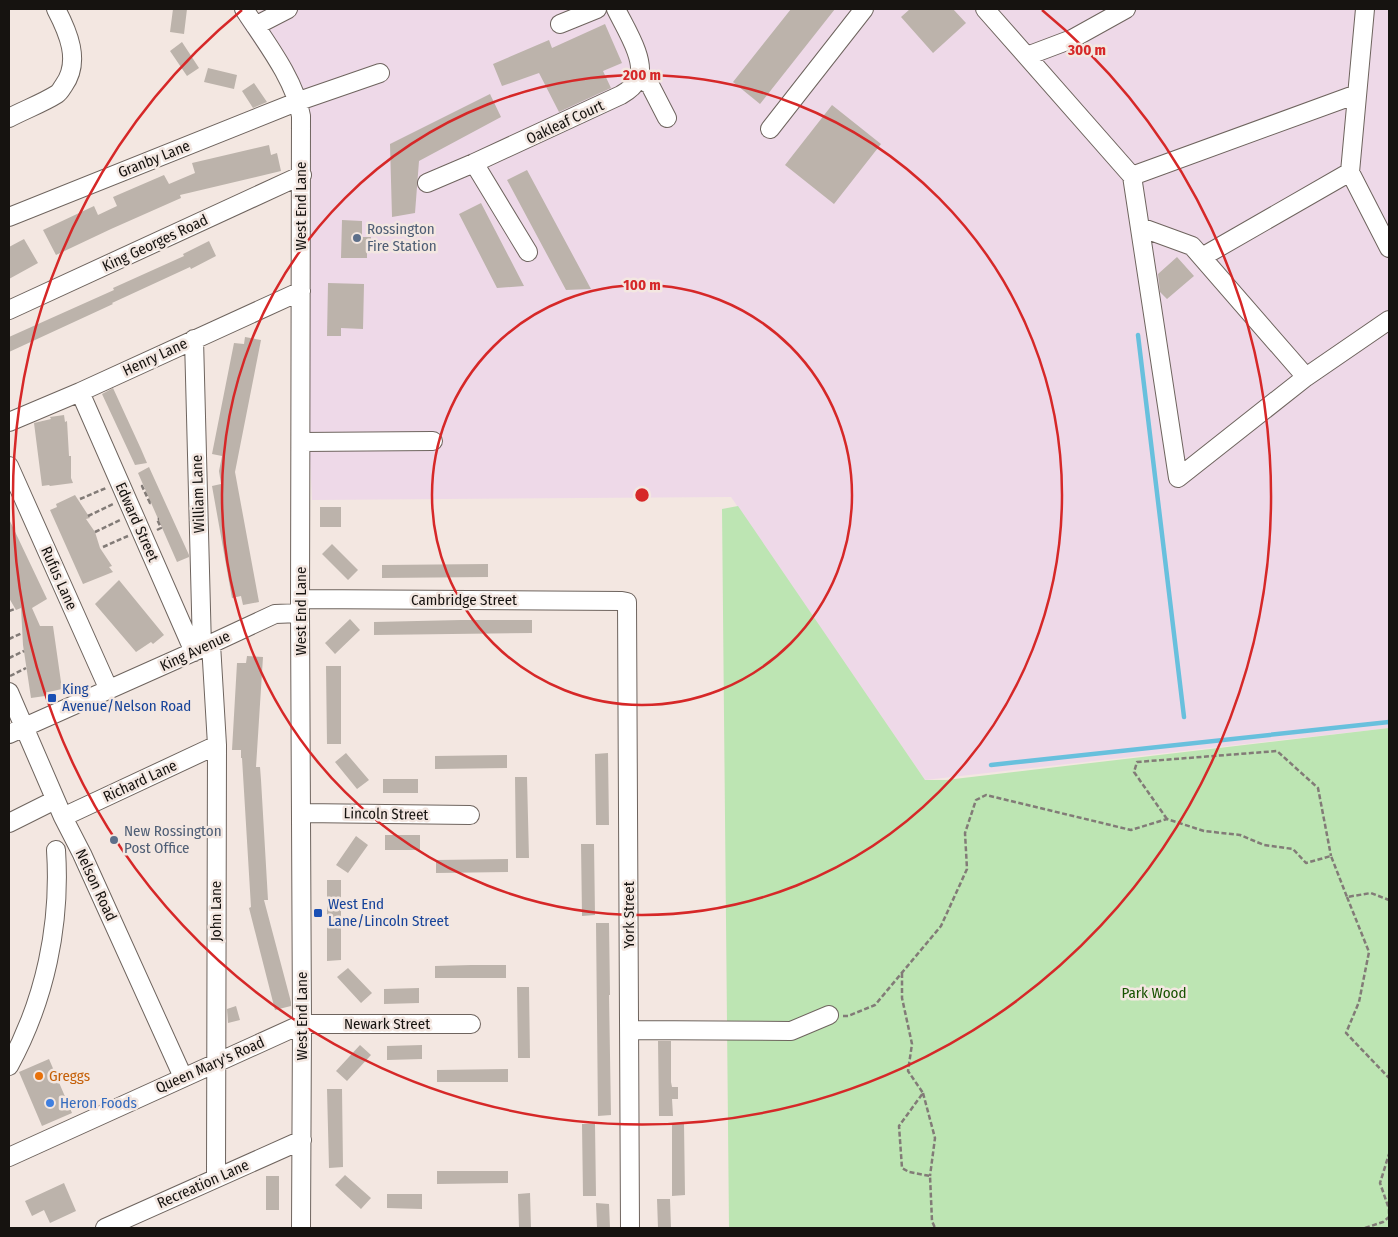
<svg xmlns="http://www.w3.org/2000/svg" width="1398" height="1237" font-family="'Fira Sans Condensed',sans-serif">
	<rect width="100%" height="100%" fill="#f3e7e1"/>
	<path fill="#eed9e8" d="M264 9H1389V728L925 780 731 497 312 500 292 98 240 22Z"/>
	<path fill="#bde5b3" d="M738 506 925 780H946L1389 728V1228H729L722 509Z"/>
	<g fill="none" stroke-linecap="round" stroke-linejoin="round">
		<path stroke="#68c0dd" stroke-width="4.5" d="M1138 335 1184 717
			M991 765 1389 722"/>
	</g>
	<path fill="#bcb3ab" d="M173 9H187L184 34 170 32Z
		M791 9H835L760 104 733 82Z
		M910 9H953L966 23 933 53 901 17Z
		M605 24 622 63 603 71 611 88 559 112 539 73 502 86 493 64 549 40 552 48Z
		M182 42 199 68 187 76 170 51Z
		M208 68 237 75 234 89 204 82Z
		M254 83 267 102 253 108 242 91Z
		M490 94 501 117 419 161 415 213 392 217 390 144Z
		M832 105 881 144 834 204 785 165Z
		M269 145 271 155 277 153 281 171 180 195 181 198 111 229 56 255 43 230 94 206 98 215 117 206 113 197 164 175 169 184 195 173 192 163Z
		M527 170 591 289 566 290 507 180Z
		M481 203 524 286 497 288 459 214Z
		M342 220 362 221V237H371V248H367V258H341Z
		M24 239 38 263 9 279V247Z
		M209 241 216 256 191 269 190 267 112 303 113 304 9 352V337L114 290 113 288 184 256 183 254Z
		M1177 257 1194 276 1167 299 1160 292 1158 274Z
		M328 283 364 284 363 329 341 328V336H327Z
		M245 337 261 340 235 472 259 602 243 605 241 596 232 598 212 486 221 484 219 471 222 456 212 454 234 343 244 344Z
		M113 388 141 449 147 463 135 465 102 394Z
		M64 415 65 422 67 421 69 456H71V478L73 483 50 486 49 485 42 486 34 423 51 419 50 417Z
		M149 467 189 555V557L177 562 138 473Z
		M75 495 90 518 86 519 95 532 100 548 112 566 109 567 113 572 83 584 50 510 57 507 56 504Z
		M320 507H341V527H320Z
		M9 519 47 599 32 608 40 626H53L62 689 44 693 45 696 31 698 23 645 21 608 16 610 9 598Z
		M332 544 358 570 348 580 322 554Z
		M488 564V577L382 578V565Z
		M119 580 164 635 153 644 151 642 136 652 95 604Z
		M350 619 360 630 335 654 325 643Z
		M461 620H532V633L374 635V622Z
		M247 656 263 657 256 767H260L261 780 268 900H264L291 1002V1006L275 1010 249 908 251 907 242 758H241V750H232L237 663H246Z
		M326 666H341V744H327Z
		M346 753 369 780 357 789 335 762Z
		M608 753 609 825H596L595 754Z
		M507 755V768L435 769V756Z
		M515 777H527L529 858H516Z
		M383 779H418V793H383Z
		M385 835H420V850H385Z
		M356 836 368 845 348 873 336 865Z
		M581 844H594L595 915 582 916Z
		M508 859V872L436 873V860Z
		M327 880H341V960L327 961Z
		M596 923H609L610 995H609L611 1115 598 1116Z
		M471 965H506V978H435V966Z
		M348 968 372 993 361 1003 337 977Z
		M517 987H529L530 1058H518Z
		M419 988V1003L384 1004V989Z
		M236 1006 240 1020 228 1023 227 1009Z
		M658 1041H671V1082L672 1087H678V1099H672L673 1116H659Z
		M360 1045 371 1055 347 1081 336 1071Z
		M422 1045V1059L387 1060V1046Z
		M49 1059 72 1113 42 1126 19 1072Z
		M508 1069V1082H437V1070Z
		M327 1089H342L343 1167 329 1168Z
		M582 1124H595L596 1196H583Z
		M672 1124H684L685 1195 672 1196Z
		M437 1171H508V1183L437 1184Z
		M345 1175 371 1198 361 1209 335 1185Z
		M266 1176H279V1210H266Z
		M64 1183 76 1211 50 1223 44 1210 32 1216 25 1201Z
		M530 1193 531 1228H519L518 1194Z
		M387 1194H422V1209L387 1208Z
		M657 1199H670L671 1228H658Z
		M596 1203 609 1204 610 1228H597Z"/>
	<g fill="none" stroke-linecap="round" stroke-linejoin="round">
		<g stroke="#6e645e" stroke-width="20">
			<path id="minor" d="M244 9C264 40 295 79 301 116L300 613 302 1024 301 1228
				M985 9 1132 176 1178 478 1306 377 1192 246 1140 227
				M560 24 597 9
				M255 26 288 9
				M1027 56 1072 39 1126 9
				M639 78 650 85 667 118
				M9 118C24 110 43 103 57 94 60 92 62 88 64 85 81 61 68 32 56 9
				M770 129 864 9
				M474 163 621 95C628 91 634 87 638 79 647 61 624 26 616 9
				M1350 172 1365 9
				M1132 176 1357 94
				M427 183 474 163 528 252
				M9 217 299 101 380 73
				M1202 257 1350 172 1389 248
				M9 310 302 175
				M194 339 202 648
				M1306 377 1389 320
				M80 392 194 652
				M9 422 80 392 301 291
				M301 442 433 441
				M9 466 109 690
				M301 599 622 601 627 602 630 1228
				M211 644 217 745 216 1178
				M9 692 63 817 82 854 183 1077
				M9 734 202 648 275 614 300 613
				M302 813 470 815
				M63 817 217 745
				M9 823 55 800
				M630 1030 791 1031 829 1015
				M9 1066C45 1000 61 925 56 850
				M9 1157 302 1024H471
				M105 1228 302 1140"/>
		</g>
		<path stroke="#827b77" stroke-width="2.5" stroke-dasharray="5 2.5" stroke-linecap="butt" d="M143 486H142L150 503 151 502
			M80 499 106 488
			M88 516 113 504
			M157 530 161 528 157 519H159
			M95 532 120 520
			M103 547 128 536
			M9 611 15 609
			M9 639 22 633
			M9 658 24 651
			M10 676 26 668
			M1167 819 1134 772 1137 762 1277 751 1318 788 1331 856
			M1347 897 1369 952 1359 1002 1346 1033 1389 1078
			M902 973V998L912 1044 908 1071 923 1093 899 1126 902 1168 909 1172 930 1176 932 1221 935 1228
			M843 1016H848L875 1005 941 926 967 869 965 833 976 800 986 795 1131 830 1167 819 1204 831 1240 835 1264 845 1293 849 1306 863 1331 856 1347 897 1371 893 1389 900
			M923 1093 935 1138 930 1176
			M1365 1228 1383 1222 1389 1217V1209L1380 1183 1389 1154"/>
		<use href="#minor" stroke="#fff" stroke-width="18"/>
	</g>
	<g fill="none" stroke="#d62828" stroke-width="2.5">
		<circle cx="642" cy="495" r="210"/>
		<circle cx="642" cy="495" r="420"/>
		<path d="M1042 10A629 629 0 1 1 242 10"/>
	</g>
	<g fill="#5c6f8a" stroke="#f3e7e1" stroke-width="2">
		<circle cx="357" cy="238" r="5"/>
		<circle cx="114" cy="840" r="5"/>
	</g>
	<g fill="#1a4fb4" stroke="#f3e7e1" stroke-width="2">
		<rect x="47" y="693" width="10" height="10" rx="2.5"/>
		<rect x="313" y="908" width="10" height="10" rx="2.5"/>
	</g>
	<circle fill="#e8710a" stroke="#f3e7e1" stroke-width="2" cx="39" cy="1076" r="5"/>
	<circle fill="#3f7fe0" stroke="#f3e7e1" stroke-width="2" cx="50" cy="1103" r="5"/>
	<g text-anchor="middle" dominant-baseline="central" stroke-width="5" stroke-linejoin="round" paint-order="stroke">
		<g font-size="15" fill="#161310" stroke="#f3e7e1">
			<text transform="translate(565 122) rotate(-25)">Oakleaf Court</text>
			<text transform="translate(154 159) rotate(-22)">Granby Lane</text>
			<text transform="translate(301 206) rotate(-90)">West End Lane</text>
			<text transform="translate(155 243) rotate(-25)">King Georges Road</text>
			<text transform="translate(155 357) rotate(-25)">Henry Lane</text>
			<text transform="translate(198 494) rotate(-92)">William Lane</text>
			<text transform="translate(137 522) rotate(66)">Edward Street</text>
			<text transform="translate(59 578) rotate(66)">Rufus Lane</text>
			<text x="464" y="600">Cambridge Street</text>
			<text transform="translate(301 611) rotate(-90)">West End Lane</text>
			<text transform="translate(195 651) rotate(-25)">King Avenue</text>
			<text transform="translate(140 781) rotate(-25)">Richard Lane</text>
			<text transform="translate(386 814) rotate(1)">Lincoln Street</text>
			<text transform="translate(96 885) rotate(65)">Nelson Road</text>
			<text transform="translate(216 911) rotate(-90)">John Lane</text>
			<text transform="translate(629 915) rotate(-90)">York Street</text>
			<text transform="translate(302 1016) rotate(-90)">West End Lane</text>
			<text x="387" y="1024">Newark Street</text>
			<text transform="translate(210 1065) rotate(-24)">Queen Mary's Road</text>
			<text transform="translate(203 1184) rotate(-24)">Recreation Lane</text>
		</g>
		<g font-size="15" fill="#4e5e75" stroke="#f3e7e1" text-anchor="start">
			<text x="367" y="229">Rossington<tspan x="367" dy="17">Fire Station</tspan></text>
			<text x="124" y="831">New Rossington<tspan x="124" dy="17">Post Office</tspan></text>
		</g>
		<g font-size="15" fill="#164399" stroke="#f3e7e1" text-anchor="start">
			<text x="62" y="689">King<tspan x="62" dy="17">Avenue/Nelson Road</tspan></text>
			<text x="328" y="904">West End<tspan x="328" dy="17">Lane/Lincoln Street</tspan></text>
		</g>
		<g font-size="15" fill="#175300" stroke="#f3e7e1">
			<text x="1154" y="993">Park Wood</text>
		</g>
		<g font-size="15" fill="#c56008" stroke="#f3e7e1" text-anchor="start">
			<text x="49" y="1076">Greggs</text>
		</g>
		<g font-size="15" fill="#366cbe" stroke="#f3e7e1" text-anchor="start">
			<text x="60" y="1103">Heron Foods</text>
		</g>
	</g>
	<circle cx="642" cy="495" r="8" fill="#d62828" stroke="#f3e7e1" stroke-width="2.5"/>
	<g font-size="15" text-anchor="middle" font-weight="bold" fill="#d62828" stroke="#f3e7e1" stroke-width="5" stroke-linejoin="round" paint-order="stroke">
		<text x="1087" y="55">300 m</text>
		<text x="642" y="80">200 m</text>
		<text x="642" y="290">100 m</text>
	</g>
	<rect width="1398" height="1237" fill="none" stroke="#161310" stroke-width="20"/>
</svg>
